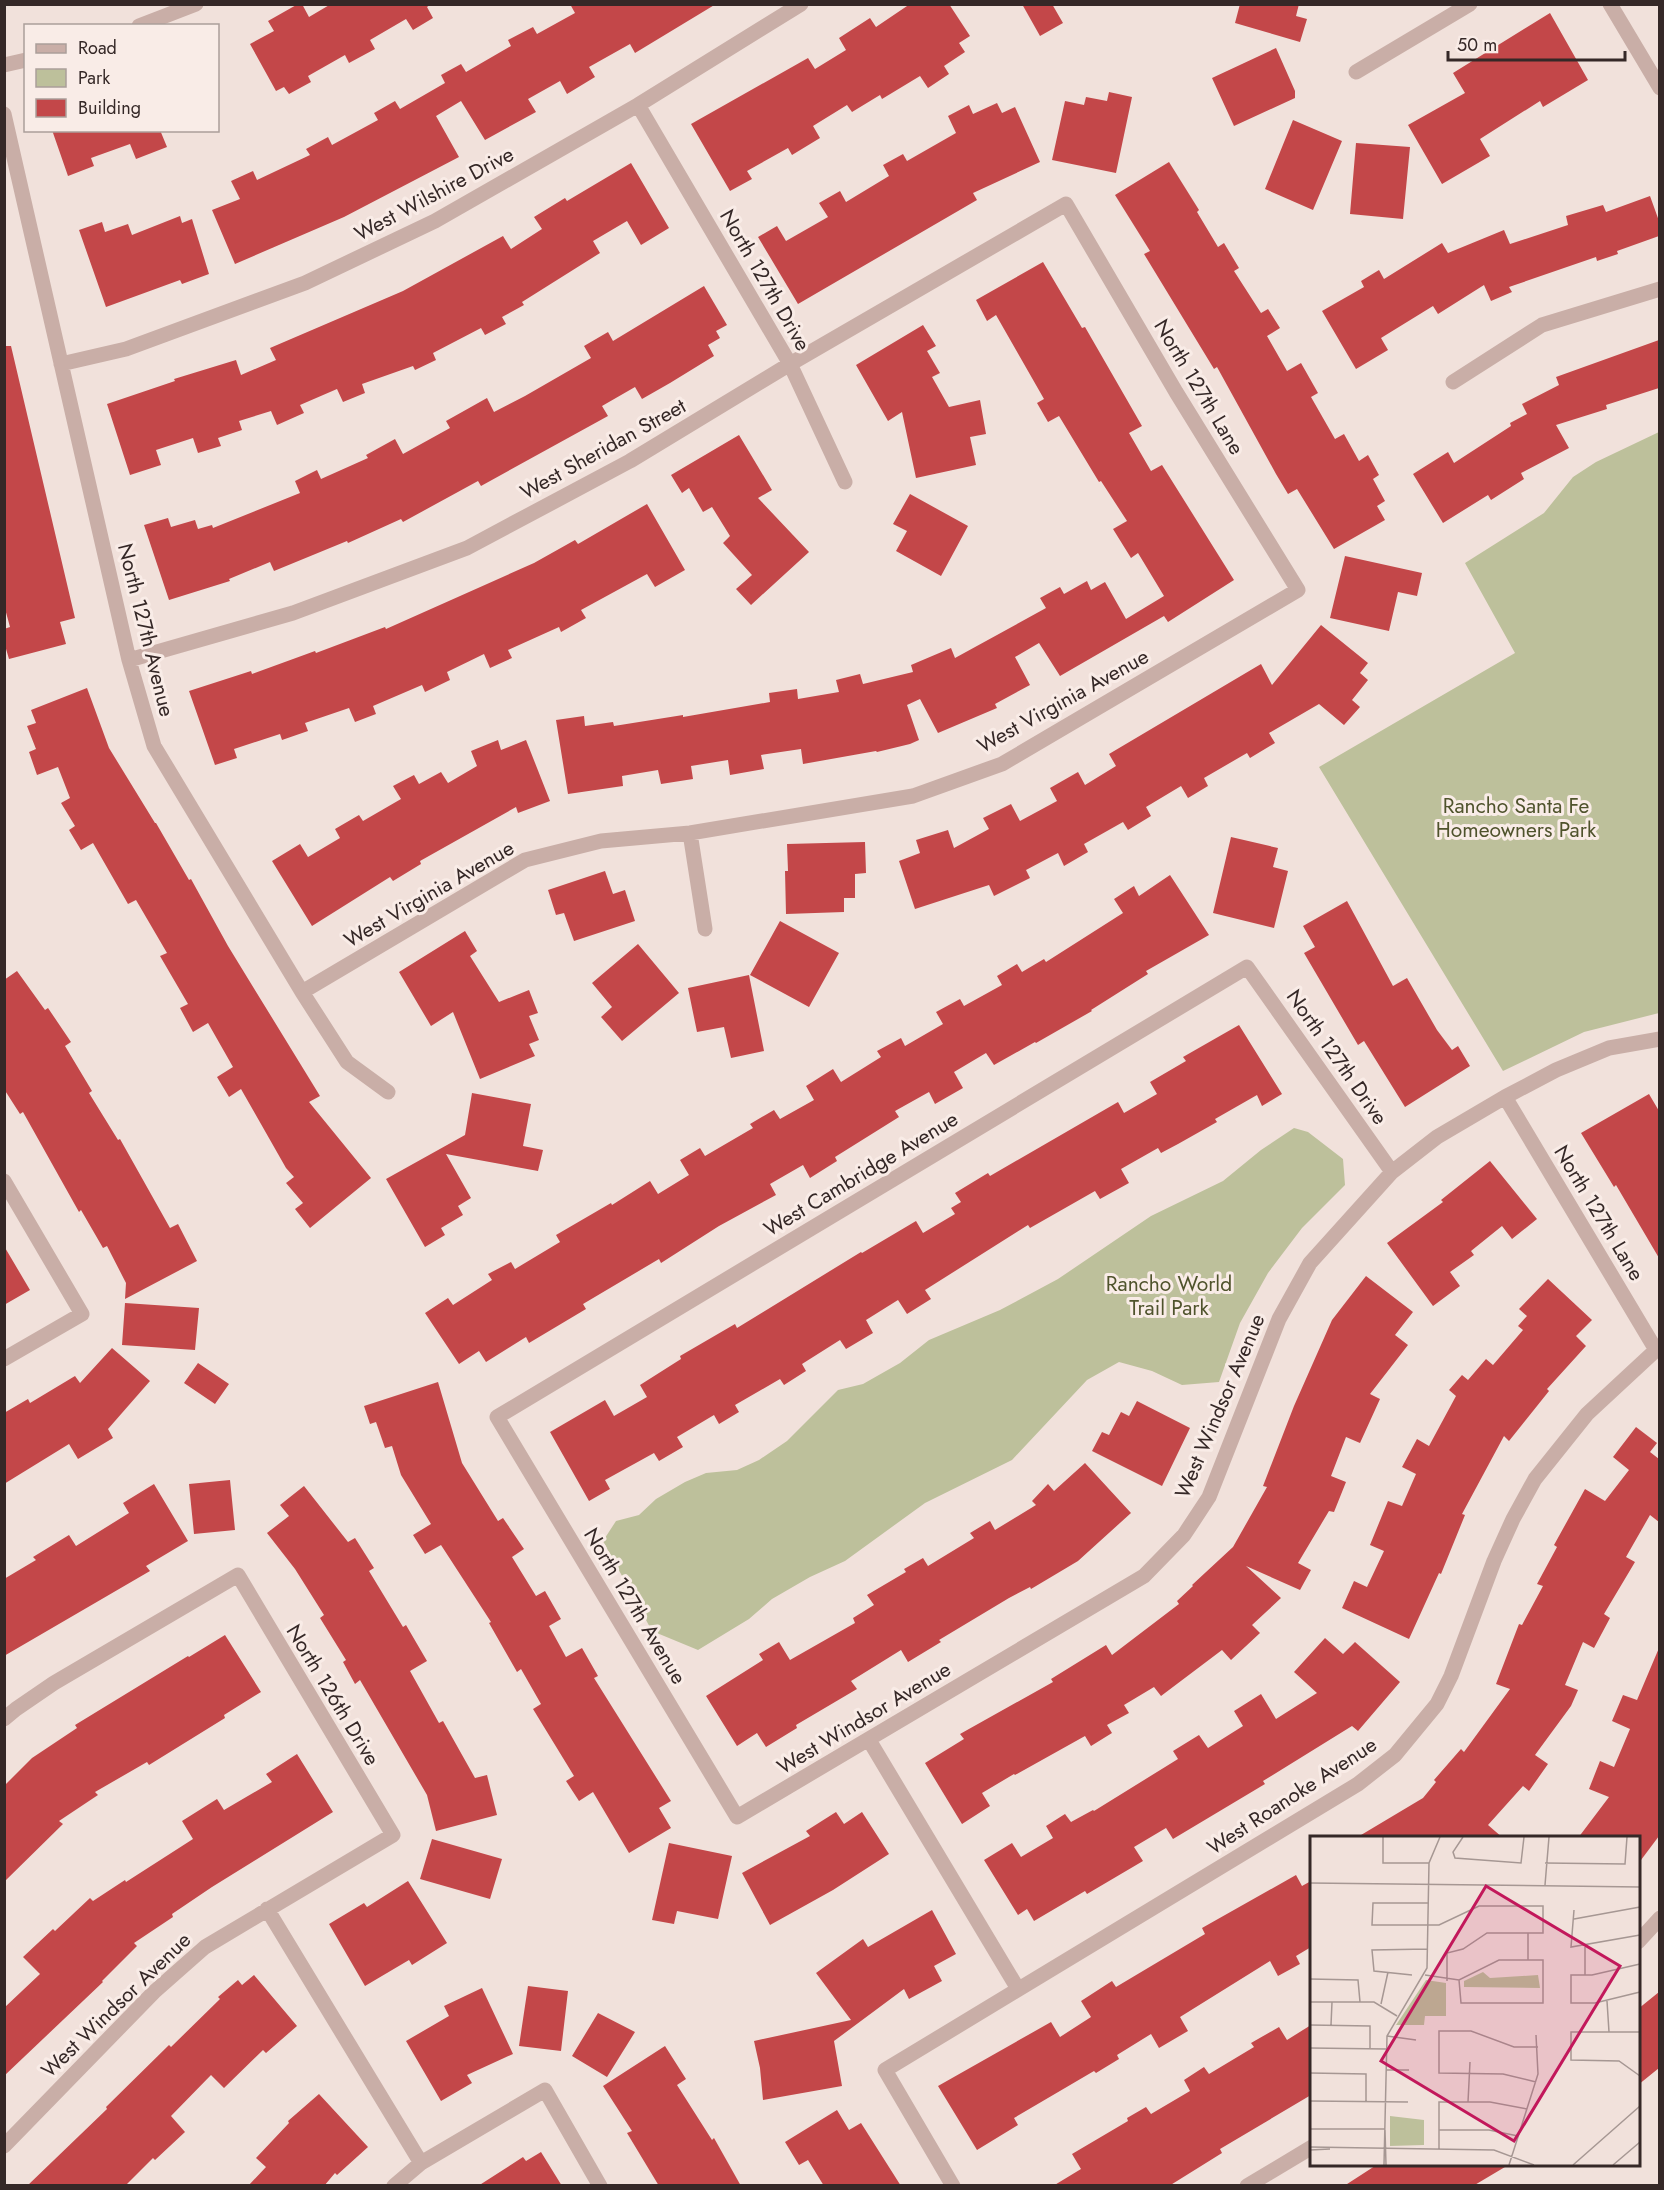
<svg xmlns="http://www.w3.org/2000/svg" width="1664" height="2190" font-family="Jost,sans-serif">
	<rect width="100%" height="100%" fill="#f1e1db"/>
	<path fill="#bdc09b" d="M1659 432V1013L1584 1032 1503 1071 1319 767 1515 653 1465 563 1544 513 1573 477 1596 462Z
		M1294 1128 1308 1132 1343 1159 1345 1185 1302 1228 1268 1273 1240 1323 1219 1382 1182 1385 1152 1371 1119 1362 1087 1380 1012 1460 925 1503 845 1561 810 1577 772 1599 749 1619 698 1650 652 1631 603 1541 616 1521 639 1515 656 1499 685 1482 706 1473 737 1470 759 1460 787 1441 838 1390 863 1384 900 1363 929 1340 1000 1310 1058 1279 1151 1216 1223 1181 1261 1150Z"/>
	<path fill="#c34749" d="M298 4H302L309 17 331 4H431L427 7 433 18 413 30 406 19 370 40 375 49 349 63 345 55 308 76 311 82 289 94 284 87 276 91 250 44 274 31 268 21Z
		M570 4H716L635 53 630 44 589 67 595 77 567 94 560 81 528 99 536 112 485 140 461 101 436 116 459 157 344 217 235 264 212 210 240 199 231 181 253 171 257 180 310 155 306 149 328 137 332 145 378 120 374 113 395 101 400 109 445 83 441 75 461 64 466 72 511 46 508 40 533 27 537 34 575 13Z
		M910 4H949L970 36 959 43 965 52 944 66 949 74 928 88 920 76 882 99 880 95 852 112 847 105 813 126 820 138 792 155 788 148 747 171 752 179 730 191 691 124 808 58 815 69 846 50 839 38 870 18 876 27Z
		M1022 4H1052L1063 23 1040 36Z
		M1240 4H1299L1296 16 1307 19 1300 42 1235 23Z
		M1550 13 1588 80 1543 107 1540 101 1480 139 1490 156 1442 184 1408 125 1465 93 1453 73Z
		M1276 48 1295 91V98L1234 126 1212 78Z
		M1109 92 1132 97 1116 173 1052 160 1065 101 1084 105 1086 97 1107 101Z
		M997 103 1002 113 1015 107 1040 162 973 193 977 200 798 304 758 237 777 226 786 241 828 217 819 203 840 191 846 202 889 176 883 165 903 154 907 161 956 133 948 116 969 105 973 114Z
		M1293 120 1342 141 1313 210 1265 189Z
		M52 130H160L167 147 136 159 130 144 91 158 94 166 68 176Z
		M1356 143 1410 147 1403 219 1350 214Z
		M1169 162 1199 210 1197 212 1218 247 1224 243 1239 268 1234 271 1261 313 1268 309 1280 328 1267 336 1287 371 1301 363 1318 393 1311 397 1335 439 1344 434 1359 461 1368 455 1379 475 1373 479 1385 501 1377 506 1385 520 1334 549 1297 489 1288 494 1276 474 1217 367 1214 369 1144 254 1150 251 1115 195Z
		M631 163 669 228 641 245 627 221 593 241 600 253 522 302 524 305 502 317 506 324 485 335 481 328 433 353 436 360 415 370 413 366 362 384 365 393 343 402 337 389 300 405 304 413 277 425 271 411 239 421 242 430 218 438 221 446 198 453 193 438 156 450 161 465 130 475 107 404 175 381 174 379 236 360 241 375 276 360 270 348 403 291 503 236 511 249 542 229 534 217 565 198 567 201Z
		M1650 196 1659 221V236L1617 251 1618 254 1597 261 1596 257 1509 287 1512 292 1491 301 1484 285 1438 314 1433 306 1381 338 1388 350 1356 369 1322 311 1364 287 1361 281 1379 270 1384 279 1442 243 1448 253 1504 230 1510 244 1568 225 1566 216 1603 205 1606 212Z
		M180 216 182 223 192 219 209 274 182 284 180 280 106 307 79 230 102 222 105 232 128 224 132 235Z
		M1043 262 1082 328 1085 327 1142 426 1129 433 1151 471 1162 465 1234 580 1168 622 1164 616 1060 676 1039 643 1015 657 1030 685 995 704 997 708 938 733 920 699 907 705 919 740 910 744 877 752 876 751 803 764 801 749 761 755 764 769 730 775 728 760 691 766 693 779 661 784 658 770 622 776 623 786 568 794 556 720 584 716 585 726 613 722 614 726 683 715V717L770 702 769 693 797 689 798 699 839 692 836 680 860 674 863 684 913 672 911 665 951 648 955 658 1046 608 1040 598 1060 587 1064 594 1087 581 1091 590 1105 582 1126 619 1164 596 1138 553 1131 558 1113 529 1127 521 1101 481 1099 482 1059 416 1048 422 1037 403 1044 399 996 315 987 321 976 300Z
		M704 286 727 325 716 331 720 338 708 345 714 356 670 383 642 399 635 387 602 406 608 416 481 486 478 481 403 522 401 519 348 543 347 541 274 571 270 562 229 579 230 581 169 600 144 525 168 518 171 527 195 520 198 529 212 525 213 528 300 493 295 481 317 470 321 479 368 458 366 455 395 439 403 454 450 428 446 421 487 398 494 412 525 396 591 358 584 346 608 332 613 341Z
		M923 325 936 346 927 351 940 373 932 377 949 407 980 400 986 434 970 437 976 465 916 478 902 412 888 421 856 365Z
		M1659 340V388L1606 405 1607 409 1556 425 1569 448 1521 473 1524 479 1491 500 1488 495 1443 523 1413 474 1448 452 1454 463 1511 426 1510 423 1527 414 1522 404 1559 385 1556 377Z
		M4 346H11L75 618 60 622 66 644 9 659 4 642V629L10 627 4 605Z
		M739 435 772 490 758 498 809 552 751 605 736 589 752 575 723 543 730 536 712 507 703 512 689 488 682 493 671 475Z
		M910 494 968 526 941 576 896 551 907 531 893 524Z
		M647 504 685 570 655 587 647 574 581 610 586 618 561 632 559 627 508 650 512 658 490 668 484 654 447 672 450 680 425 692 422 685 373 706 376 714 355 722 349 708 305 723 308 731 282 740 280 734 234 749 237 758 215 765 189 691 251 671 252 674 315 651 316 653 385 627 386 629 534 563 575 540 578 544Z
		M1345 556 1422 573 1417 596 1398 592 1389 631 1330 618Z
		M1321 625 1368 663 1360 673 1368 680 1352 700 1360 707 1344 725 1319 704 1269 733 1275 743 1250 758 1247 753 1204 778 1208 786 1188 798 1181 786 1146 807 1151 816 1128 830 1123 822 1084 844 1088 852 1064 866 1058 853 1026 870 1030 878 994 896 989 885 915 909 899 861 920 853 916 840 948 830 954 848 989 829 983 818 1011 804 1020 821 1057 801 1050 788 1078 772 1085 785 1116 766 1109 754 1261 664 1272 685Z
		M87 688 109 748 155 823H156L189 880 191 879 228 946 320 1096 309 1102 371 1178 310 1228 295 1209 303 1203 286 1183 294 1177 286 1168 241 1089 229 1097 217 1077 233 1067 208 1023 193 1032 180 1008 188 1004 160 956 167 953 136 900 128 904 93 843 81 850 69 830 75 826 61 803 70 798 58 767 37 775 29 752 36 749 27 726 36 723 31 710Z
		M498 740 501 750 526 740 550 801 518 813 516 807 420 861 421 864 393 881 390 877 312 926 272 861 300 844 308 857 340 838 335 829 359 815 363 821 401 799 393 786 414 775 419 784 441 772 448 783 477 766 471 751Z
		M1231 837 1278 848 1273 867 1288 871 1274 928 1213 913Z
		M865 842 866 873 855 874V898H844V912L786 914 785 871H788L787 844Z
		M605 871 613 894 625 890 635 921 574 941 564 913 556 915 548 890Z
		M1170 875 1209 935 1146 971 1148 974 1091 1010 1092 1011 1036 1043 1035 1042 994 1065 986 1053 954 1072 963 1088 935 1104 929 1092 895 1111 899 1117 835 1157 837 1161 810 1178 803 1165 770 1184 776 1195 719 1226 661 1263 659 1259 583 1304 586 1309 529 1343 526 1337 486 1362 479 1351 459 1364 425 1313 448 1298 453 1305 492 1280 488 1274 511 1262 515 1269 560 1242 556 1235 611 1203 612 1205 650 1181 658 1194 689 1175 680 1160 700 1148 705 1156 753 1128 750 1124 774 1110 780 1119 814 1100 806 1086 833 1069 841 1082 881 1057 877 1051 901 1038 905 1046 943 1024 936 1012 960 999 964 1006 1002 985 997 976 1017 964 1022 972 1044 959 1046 962 1123 913 1114 899 1134 886 1139 896Z
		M1347 901 1393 986 1407 978 1437 1030 1452 1050 1458 1046 1470 1066 1405 1107 1364 1041 1358 1045 1304 953 1315 947 1303 926Z
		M780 921 839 953 809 1007 750 975Z
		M465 931 477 951 470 956 499 1002 529 990 538 1013 529 1016 539 1040 529 1044 535 1056 480 1079 453 1012 431 1026 399 972Z
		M638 944 679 993 622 1041 601 1017 612 1007 592 983Z
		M17 971 45 1010 48 1008 71 1042 65 1046 92 1091 89 1093 118 1140 120 1139 170 1228 178 1224 197 1261 125 1299 126 1283 107 1246 103 1248 81 1210 79 1212 23 1112 20 1114 4 1089V980Z
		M749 975 764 1051 731 1058 724 1027 697 1032 688 988Z
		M1239 1025 1282 1094 1262 1106 1257 1095 1215 1119 1217 1122 1178 1144 1161 1153 1158 1148 1121 1169 1129 1183 1100 1199 1095 1191 1030 1228 1028 1225 925 1290 931 1299 907 1314 898 1300 866 1320 873 1333 846 1349 840 1340 802 1364 806 1371 784 1385 780 1379 735 1405 739 1412 719 1424 714 1415 677 1437 683 1447 659 1461 654 1453 605 1480 610 1489 589 1501 550 1432 605 1400 614 1416 647 1397 640 1385 681 1359 680 1356 735 1324 737 1328 861 1252 862 1253 916 1221 923 1233 955 1214 951 1208 961 1202 955 1193 988 1173 990 1176 1118 1102 1124 1113 1157 1094 1150 1082 1186 1061 1183 1057Z
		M472 1093 531 1104 523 1146 543 1150 538 1171 446 1154 471 1198 458 1206 463 1215 441 1228 445 1235 425 1247 386 1179 465 1135Z
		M1649 1094 1659 1111V1258L1616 1185 1614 1187 1581 1133Z
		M1490 1161 1537 1219 1512 1239 1502 1226 1471 1251 1474 1255 1450 1272 1460 1286 1433 1306 1387 1243 1443 1202 1441 1200Z
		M4 1246 30 1290 4 1305Z
		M1366 1276 1413 1312 1395 1335 1408 1345 1370 1394 1380 1399 1360 1443 1346 1437 1331 1476 1346 1482 1334 1512 1329 1511 1298 1563 1311 1570 1300 1590 1246 1566 1281 1598 1252 1625 1260 1633 1231 1660 1222 1650 1161 1696 1154 1687 1124 1705 1129 1713 1107 1725 1112 1733 1091 1746 1085 1736 1015 1775 1014 1774 982 1793 990 1806 962 1824 925 1763 964 1739 960 1734 1053 1682 1051 1679 1106 1645 1112 1655 1179 1604 1177 1601 1193 1586 1192 1585 1233 1547 1267 1487 1263 1486 1294 1406 1332 1320Z
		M1548 1279 1592 1320 1576 1336 1586 1346 1547 1389 1549 1391 1509 1441 1504 1436 1462 1514 1465 1515 1441 1574 1439 1573 1409 1639 1342 1608 1354 1581 1367 1587 1384 1551 1370 1545 1388 1501 1402 1506 1416 1474 1402 1467 1417 1439 1429 1446 1456 1396 1449 1390 1462 1375 1468 1380 1486 1359 1493 1365 1523 1330 1518 1326 1527 1316 1519 1309Z
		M125 1303 199 1308 195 1350 122 1345Z
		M112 1348 150 1381 108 1429 113 1438 78 1459 69 1444 4 1484V1413L28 1399 30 1403 75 1376 80 1383Z
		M198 1363 229 1384 215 1404 184 1383Z
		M438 1382 462 1463 498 1521 503 1518 524 1549 512 1557 536 1596 545 1591 561 1619 549 1626 566 1657 582 1648 598 1676 594 1678 671 1801 659 1808 671 1828 629 1853 593 1792 579 1801 566 1781 574 1776 533 1709 541 1704 521 1669 517 1672 489 1623 491 1622 441 1545 425 1554 413 1535 431 1524 401 1475 392 1446 385 1448 376 1422 370 1424 364 1406Z
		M1137 1401 1190 1428 1162 1486 1092 1451 1102 1432 1109 1435 1121 1412 1129 1416Z
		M1636 1427 1657 1443 1650 1452 1659 1459V1522L1650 1515 1626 1557 1635 1562 1604 1614 1610 1618 1594 1648 1583 1642 1565 1685 1578 1690 1571 1706 1535 1755 1548 1764 1529 1791 1523 1786 1488 1825 1503 1838H1356L1423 1798 1436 1782 1434 1780 1461 1749 1464 1752 1510 1689 1496 1684 1519 1624 1522 1625 1543 1586 1537 1584 1557 1547 1554 1545 1585 1489 1605 1501 1629 1470 1613 1457Z
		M1085 1463 1131 1513 1078 1561 1031 1589 1030 1587 1009 1598 939 1640 941 1642 908 1662 901 1650 851 1681 857 1689 796 1725 797 1728 766 1747 757 1733 737 1746 706 1696 763 1660 759 1654 779 1642 790 1660 855 1623 853 1618 874 1605 867 1595 906 1572 904 1569 923 1558 928 1566 974 1538 970 1533 990 1521 995 1530 1036 1505 1032 1501 1048 1484 1054 1491Z
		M230 1480 235 1530 194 1534 189 1484Z
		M154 1484 188 1541 146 1566 150 1571 4 1656V1579L36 1560 33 1557 69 1535 76 1546 129 1513 123 1503Z
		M304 1486 348 1542 355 1538 374 1568 369 1571 403 1627 406 1625 427 1661 410 1671 439 1723 443 1721 475 1778 487 1775 497 1815 436 1831 427 1795 360 1680 355 1684 343 1662 346 1660 320 1618 324 1615 295 1569 267 1533 289 1516 280 1505Z
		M225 1635 261 1692 224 1715 225 1718 149 1765 147 1762 95 1792 98 1795 59 1821 63 1824 4 1882V1786L32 1758 77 1728 75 1725 188 1656 189 1657Z
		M1325 1638 1343 1654 1355 1642 1400 1682 1358 1731 1352 1726 1263 1781 1265 1784 1173 1839 1166 1828 1134 1847 1143 1861 1087 1894 1085 1891 1034 1921 1027 1909 1018 1915 984 1860 1012 1843 1021 1857 1053 1838 1046 1826 1065 1814 1071 1822 1093 1810 1094 1811 1178 1759 1173 1751 1199 1735 1208 1748 1243 1726 1234 1711 1261 1694 1276 1719 1317 1693 1294 1672Z
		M1659 1648V1836L1638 1864V1838H1578L1609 1797 1589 1789 1600 1761 1614 1767 1630 1729 1612 1721 1623 1695 1637 1700Z
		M297 1754 333 1812 212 1887 172 1914 173 1917 134 1943 137 1946 102 1981 103 1982 4 2076V2008L40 1974 23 1957 53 1929 55 1931 90 1898 93 1901 125 1880 126 1882 193 1839 182 1821 217 1799 224 1810 272 1782 266 1774Z
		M836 1812 844 1824 862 1812 889 1854 833 1890 770 1925 742 1873 810 1836 806 1831Z
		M432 1839 502 1859 490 1899 420 1879Z
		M669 1843 732 1856 718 1919 677 1911 674 1924 652 1920Z
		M1296 1875 1302 1886 1311 1881V1947L1296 1956 1300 1964 1278 1976 1270 1961 1180 2017 1188 2031 1159 2048 1151 2034 1117 2055 1119 2059 1096 2073 1094 2071 1014 2118 1018 2125 977 2150 938 2086 1051 2022 1060 2037 1091 2017 1081 2001 1112 1981 1116 1987 1205 1934 1202 1928Z
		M408 1881 447 1943 412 1965 409 1960 365 1986 329 1924 364 1903 367 1907Z
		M932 1910 956 1954 934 1966 942 1981 909 1999 904 1989 834 2041 842 2086 763 2100 760 2068 754 2041 851 2020 816 1973 863 1939 868 1947Z
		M254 1975 297 2026 266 2053 263 2050 224 2088 211 2075 171 2116 185 2132 155 2160 153 2158 125 2186H27L107 2109 106 2107 169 2045 171 2047 220 1999 218 1997 238 1980 242 1985Z
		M528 1986 568 1991 561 2051 519 2046Z
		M482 1988 513 2054 467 2075 472 2083 441 2101 406 2041 449 2016 444 2006Z
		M1659 1992V2068L1638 2085V2009Z
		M598 2013 635 2032 607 2077 572 2056Z
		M1311 2025V2095L1220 2149 1222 2153 1169 2186H1053L1081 2169 1072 2154 1128 2121 1127 2118 1146 2107 1151 2114 1190 2091 1184 2080 1204 2067 1209 2074 1254 2047 1251 2043 1279 2027 1287 2040Z
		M665 2046 686 2079 677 2085 712 2140 714 2138 741 2186H659L627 2133 632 2131 603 2086Z
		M319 2094 368 2147 337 2175 335 2173 324 2186H248L266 2167 256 2158 289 2123 288 2121Z
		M837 2110 849 2130 861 2123 901 2186H824L808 2160 799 2165 785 2142Z
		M541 2152 562 2186H478L523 2157 526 2161Z
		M1378 2164H1510L1473 2186H1344Z"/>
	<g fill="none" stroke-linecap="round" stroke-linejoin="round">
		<path stroke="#c9aea7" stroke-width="15" d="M139 26 196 4
			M4 65 26 60
			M1356 72 1470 4
			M638 105 790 364 845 482
			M4 114 129 660 154 746 302 992 347 1062 388 1092
			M61 364 126 349 305 283 435 221 638 105 801 4
			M1453 382 1542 325 1660 289
			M129 660 293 613 467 548 630 461 790 364 1066 204 1176 392 1298 590 1002 764 913 796 690 833 601 841 525 860 302 992
			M690 833 705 929
			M1392 1172 1247 967 497 1417 737 1817 1144 1576 1184 1535 1209 1497 1279 1319 1310 1263 1392 1172 1437 1137 1505 1097 1556 1070 1609 1048 1660 1039
			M4 1181 82 1314 4 1359
			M4 1719 16 1709 54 1683 238 1575 393 1835 205 1947 154 1992 4 2146
			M869 1740 1018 1989
			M267 1909 421 2163
			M1638 1942 1660 1918
			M394 2186 421 2163 545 2090 600 2186
			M953 2186 885 2070 1358 1784 1395 1755 1437 1704 1451 1676 1494 1561 1513 1519 1535 1479 1587 1414 1656 1350 1505 1097
			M1247 2186 1312 2147"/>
		<path stroke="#c9aea7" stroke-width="15" d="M1610 4 1660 88"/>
	</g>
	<g text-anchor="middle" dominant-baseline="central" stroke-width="6" stroke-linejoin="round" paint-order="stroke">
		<g font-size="21" fill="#352827" stroke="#f9ece7">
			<text transform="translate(434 194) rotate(-28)">West Wilshire Drive</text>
			<text transform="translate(765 280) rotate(60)">North 127th Drive</text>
			<text transform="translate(1199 387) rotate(59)">North 127th Lane</text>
			<text transform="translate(603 449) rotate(-29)">West Sheridan Street</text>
			<text transform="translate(146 630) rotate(76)">North 127th Avenue</text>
			<text transform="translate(1063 701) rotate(-29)">West Virginia Avenue</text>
			<text transform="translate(429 894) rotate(-30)">West Virginia Avenue</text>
			<text transform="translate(1337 1057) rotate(55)">North 127th Drive</text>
			<text transform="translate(861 1174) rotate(-31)">West Cambridge Avenue</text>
			<text transform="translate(1599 1213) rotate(59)">North 127th Lane</text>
			<text transform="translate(1220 1406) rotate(-67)">West Windsor Avenue</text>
			<text transform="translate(635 1606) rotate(59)">North 127th Avenue</text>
			<text transform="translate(333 1695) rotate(59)">North 126th Drive</text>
			<text transform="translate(864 1718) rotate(-31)">West Windsor Avenue</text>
			<text transform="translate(1292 1796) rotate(-33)">West Roanoke Avenue</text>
			<text transform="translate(116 2005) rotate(-44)">West Windsor Avenue</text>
		</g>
		<g font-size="21" fill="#4f532c" stroke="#f9ece7">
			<text x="1516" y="806">Rancho Santa Fe<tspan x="1516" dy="24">Homeowners Park</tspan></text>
			<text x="1169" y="1284">Rancho World<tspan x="1169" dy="24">Trail Park</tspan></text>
		</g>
	</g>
	<g transform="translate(1310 1836)">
		<rect width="330" height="330" fill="#f1e1db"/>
		<path d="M173 136 180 142 228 139 230 152 154 151V145ZM116 144 136 147V180H115L114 189H86ZM80 280 114 284V309L80 310Z" fill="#bdc09b"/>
		<path fill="none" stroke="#a69793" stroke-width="1.5" d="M73 1V27H119M153 1 143 16 145 22 211 27 214 1M235 27 315 28 317 1M0 47 330 51M235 49 239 1M119 67H63L62 89H129L169 70H233V97H177L153 113 137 117V145M264 74 261 111 330 99M264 83 330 71M275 111V139M218 124V97M330 128 282 139H261V167H285L330 156M102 139 64 135 62 114 118 113M115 139 149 144 189 124H233V167H151L149 144M0 143 48 144 50 166M297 165 299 196M0 166H64L87 180M71 168 78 136M0 189 60 190V212M21 189 22 166M330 196H261V224L309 225 330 240M77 200 106 204M0 212 76 213M76 234H99M0 237 56 238V266M226 246 193 238 129 237V195H161L204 211H228M0 265 98 266M158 266 160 226M0 293H75M75 294 76 329M129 294H179L208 300M0 311 184 314 224 329M129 313V266H180L217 273M0 314 20 313M74 329 77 200 117 132 119 27 130 1M199 329 228 238 226 199M263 329 330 270M303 329 330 306"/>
		<path fill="#c2185b" fill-opacity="0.15" stroke="#c2185b" stroke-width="3" d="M176 50 310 130 204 305 71 225Z"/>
		<rect width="330" height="330" fill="none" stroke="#352827" stroke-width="3"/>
	</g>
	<rect width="1664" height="2190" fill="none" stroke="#352827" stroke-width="12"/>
	<rect x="24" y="24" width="195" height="108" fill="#f9ece7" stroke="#ab9e9a" stroke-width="1.5"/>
	<rect x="36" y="44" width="30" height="9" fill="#c9aea7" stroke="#ab9e9a" stroke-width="1.5"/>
	<text x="78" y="54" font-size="18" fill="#352827">Road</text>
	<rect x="36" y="69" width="30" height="18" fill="#bdc09b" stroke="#ab9e9a" stroke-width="1.5"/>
	<text x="78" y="84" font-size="18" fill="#352827">Park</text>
	<rect x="36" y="99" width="30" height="18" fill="#c34749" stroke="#ab9e9a" stroke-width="1.5"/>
	<text x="78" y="114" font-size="18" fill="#352827">Building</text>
	<path d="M1448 51v9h177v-9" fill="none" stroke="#352827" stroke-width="3"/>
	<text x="1457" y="51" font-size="18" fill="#352827" stroke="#f9ece7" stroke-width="4.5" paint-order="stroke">50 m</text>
</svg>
